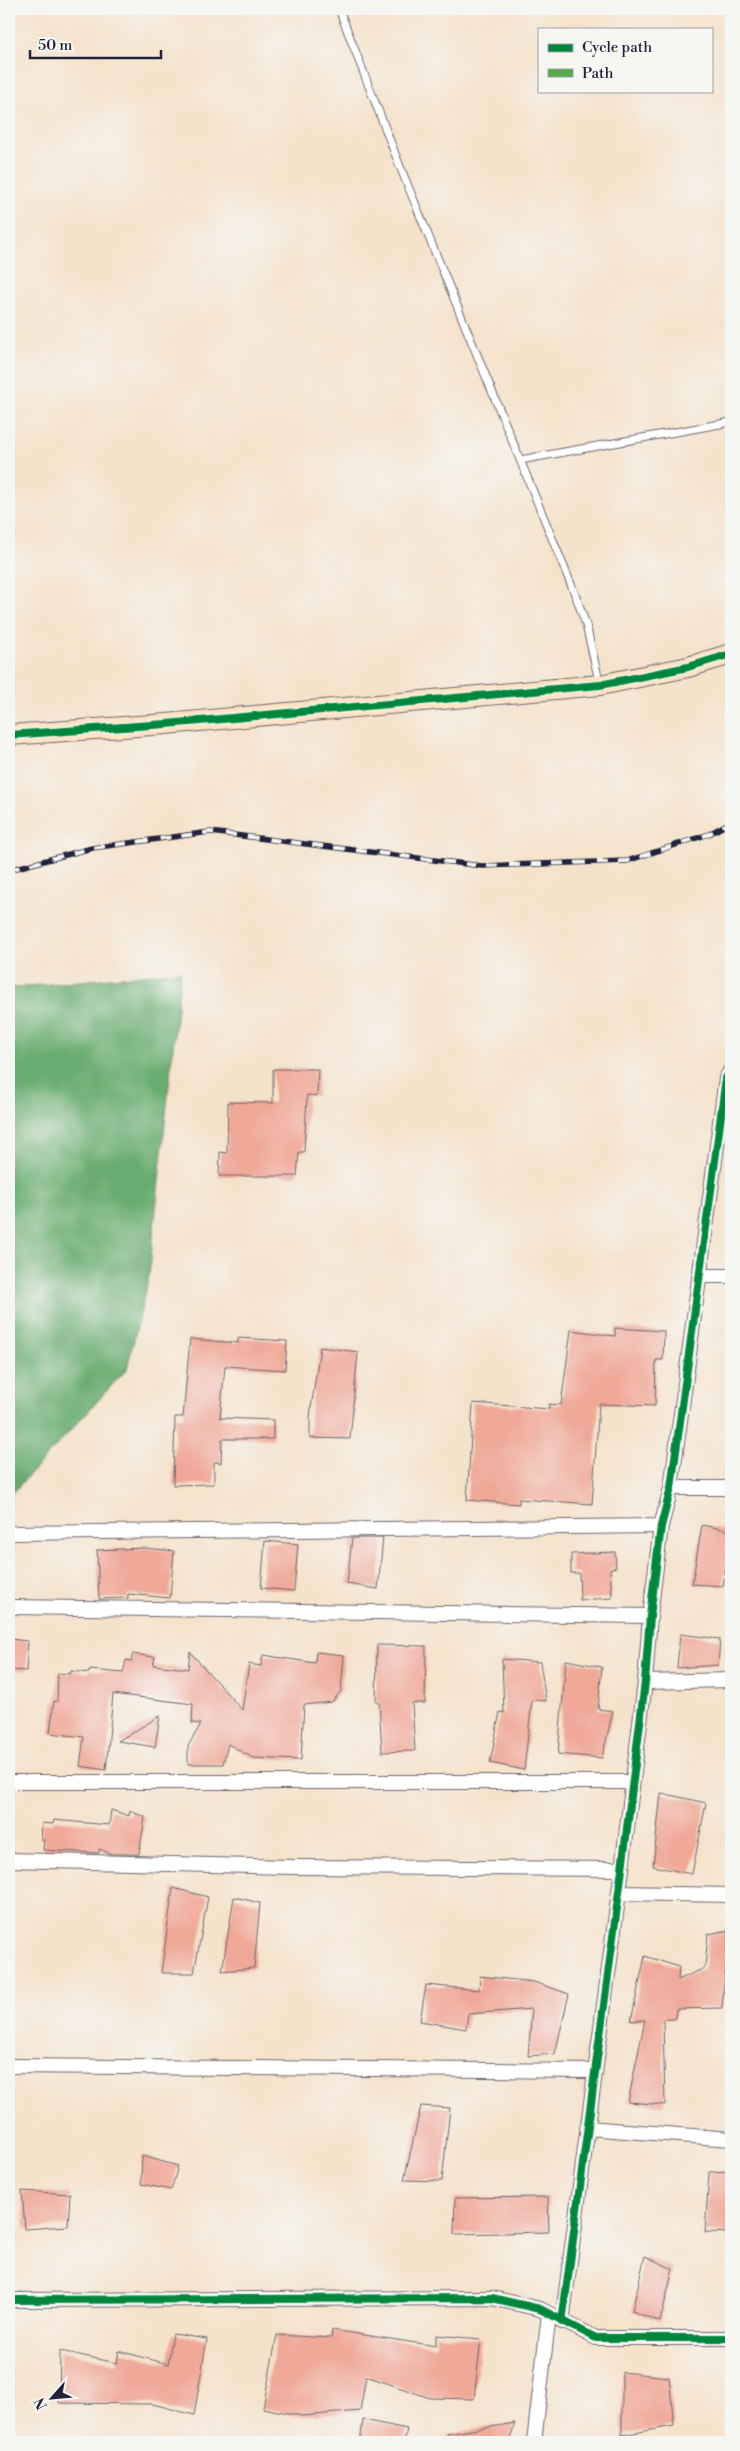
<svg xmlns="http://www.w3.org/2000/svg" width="740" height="2451" font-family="'Libre Bodoni',serif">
	<rect width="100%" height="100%" fill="#f6f6f2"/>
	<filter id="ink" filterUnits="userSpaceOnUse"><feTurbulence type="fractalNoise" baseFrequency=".02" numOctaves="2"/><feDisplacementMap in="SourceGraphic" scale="10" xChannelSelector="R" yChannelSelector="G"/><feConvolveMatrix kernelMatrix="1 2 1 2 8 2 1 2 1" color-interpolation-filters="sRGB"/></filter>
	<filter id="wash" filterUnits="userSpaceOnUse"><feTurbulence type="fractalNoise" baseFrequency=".0096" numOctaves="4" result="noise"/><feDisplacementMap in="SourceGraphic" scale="20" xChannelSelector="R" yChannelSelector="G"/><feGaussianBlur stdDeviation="1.12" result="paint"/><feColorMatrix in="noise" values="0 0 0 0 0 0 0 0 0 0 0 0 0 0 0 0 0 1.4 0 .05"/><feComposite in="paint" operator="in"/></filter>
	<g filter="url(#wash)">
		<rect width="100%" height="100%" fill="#f5e2cb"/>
		<path fill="#69ac70" stroke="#466756" d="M181 971 149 1276 127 1369 9 1497V988Z"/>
		<g id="blocks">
			<path fill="#f0a999" d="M273 1069H318L317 1096 307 1095 304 1152H299L297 1176H219L220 1152 227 1153 228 1102 273 1103Z
				M615 1328 664 1331 663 1360H656L655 1406 599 1404 592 1504 519 1499V1504L467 1500 473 1403 549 1409V1404L561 1405 571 1330 615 1336Z
				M238 1338 287 1341 285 1370 225 1366 220 1418 273 1420V1439H222L221 1463 214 1462V1484L173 1485 175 1417H183L190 1339 238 1343Z
				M320 1347 358 1352 350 1439 310 1438V1416Z
				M702 1525 731 1531 723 1586 692 1584Z
				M352 1538H383L378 1589 347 1584Z
				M265 1541 298 1544 294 1591 261 1588Z
				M144 1548 174 1551 170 1598 128 1594V1598L99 1599 97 1550Z
				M615 1552 616 1567 610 1569 612 1598 580 1600 579 1573H571V1554Z
				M680 1634 720 1639 718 1665 677 1668Z
				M9 1639 28 1641 26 1671 9 1670Z
				M377 1645 426 1646 425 1703H412L415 1751 382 1752 379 1702H376Z
				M190 1652 242 1710 249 1664 261 1666 263 1655 315 1663 316 1652 344 1655 341 1691 332 1702 304 1705 301 1760 253 1758 228 1744 223 1764H188V1746L201 1724 192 1723 193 1704 113 1694 106 1770 80 1766 84 1737 50 1733 54 1701 57 1702 58 1673 70 1674 71 1671 89 1673 90 1670 123 1673 126 1660 131 1661 133 1654 155 1657 153 1665 188 1669Z
				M502 1659 540 1662 546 1701 532 1700 524 1770 490 1763 500 1712 504 1713Z
				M566 1660 602 1667 598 1709 613 1711 602 1758 558 1754Z
				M160 1716 155 1747 118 1741Z
				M661 1793 706 1803 692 1874 653 1866Z
				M111 1810 129 1816 130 1811 145 1817 139 1854H112L99 1849V1853L43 1850 44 1840H41L42 1823 53 1824 54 1820 109 1825Z
				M173 1888 208 1897 194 1973H161Z
				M234 1897 260 1903 254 1968 222 1971Z
				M729 1930 722 2008 676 2009 675 2019H663L665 2105 628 2102 645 2020 631 2021 645 1956 679 1967 678 1980 705 1968 708 1934Z
				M480 1976 534 1982 569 1994 555 2054 528 2056 532 2009 468 2014 466 2029 420 2021 426 1985 479 1990Z
				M421 2106 450 2108 442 2181 404 2180Z
				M142 2156 178 2166 171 2190 141 2184Z
				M731 2171V2233L705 2232 709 2172Z
				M22 2191 70 2194 68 2226 25 2229Z
				M548 2197 549 2232 454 2234 455 2198Z
				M645 2256 673 2269 660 2322 632 2311Z
				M332 2330 436 2346V2335L481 2339 474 2399 430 2398 366 2376 360 2411 302 2416 263 2408 277 2335 331 2338Z
				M173 2334 207 2339 194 2415 153 2404 59 2403 60 2351 117 2363 119 2351 168 2364Z
				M622 2372 669 2377 674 2426 622 2435Z
				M363 2420 407 2429 404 2442H360Z
				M515 2423 509 2442H448L447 2434Z"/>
		</g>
	</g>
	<g filter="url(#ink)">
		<use href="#blocks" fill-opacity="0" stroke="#6c656d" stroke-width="1"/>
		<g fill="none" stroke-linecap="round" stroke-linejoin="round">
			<g stroke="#6c656d" stroke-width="9">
				<path id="lane" d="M339 9 399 164 577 599 586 625 600 685
					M520 460 731 422"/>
			</g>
			<g stroke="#6c656d" stroke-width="16">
				<path id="street" d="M699 1276H731
					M671 1488H731
					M9 1533 661 1526
					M9 1607 650 1616
					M645 1682 731 1680
					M9 1782H633
					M9 1860 293 1867 622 1869
					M619 1893 731 1895
					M9 2066 595 2071
					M587 2128 731 2139
					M9 2300 492 2298 540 2309 596 2338H731
					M562 2322 622 1869 645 1682 650 1616 661 1526 671 1488 726 1078 731 1070
					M534 2442 549 2314"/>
			</g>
			<g stroke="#6c656d" stroke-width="22">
				<path id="secondary" d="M9 735 166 724 600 685 688 667 731 654"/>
			</g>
			<use href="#lane" stroke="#fff" stroke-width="7"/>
			<use href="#street" stroke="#fff" stroke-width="14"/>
			<use href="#secondary" stroke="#fee4c5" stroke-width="20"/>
			<g stroke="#22223b" stroke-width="5.5">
				<path id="rail" d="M9 870 92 848 210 832 482 866 627 861 709 834 731 822"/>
			</g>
			<use href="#rail" stroke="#f6f6f2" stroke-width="4" stroke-dasharray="11" stroke-linecap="butt"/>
			<path stroke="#53aa46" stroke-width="6" stroke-dasharray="12 6" stroke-linecap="butt" d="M723 9 731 17"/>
			<g stroke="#f6f6f2" stroke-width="11">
				<path id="cycleway" d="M9 735 166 724 600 685 688 667 731 654
					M9 2300 492 2298 540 2309 596 2338H731
					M562 2322 622 1869 645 1682 650 1616 661 1526 671 1488 726 1078 731 1070"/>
			</g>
			<use href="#cycleway" stroke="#00873e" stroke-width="8"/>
		</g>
	</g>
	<rect width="740" height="2451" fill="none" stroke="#f6f6f2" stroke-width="30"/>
	<rect x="538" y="28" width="175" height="65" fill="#f6f6f2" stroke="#a1a1a9"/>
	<rect x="548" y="44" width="25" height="8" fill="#00873e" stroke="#a1a1a9"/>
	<text x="582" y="52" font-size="15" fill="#22223b">Cycle path</text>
	<rect x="548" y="69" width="25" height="8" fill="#53aa46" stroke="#a1a1a9"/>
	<text x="582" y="78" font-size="15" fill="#22223b">Path</text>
	<g transform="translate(52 2398) rotate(243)" stroke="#f6f6f2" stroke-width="4" paint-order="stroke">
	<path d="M0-4L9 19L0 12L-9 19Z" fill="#22223b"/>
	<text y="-8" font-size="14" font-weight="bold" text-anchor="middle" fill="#22223b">N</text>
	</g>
	<path d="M30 50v8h131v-8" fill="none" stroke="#22223b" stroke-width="2.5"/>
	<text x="38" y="50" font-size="15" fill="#22223b" stroke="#f6f6f2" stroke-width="4" paint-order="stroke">50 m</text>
</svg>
